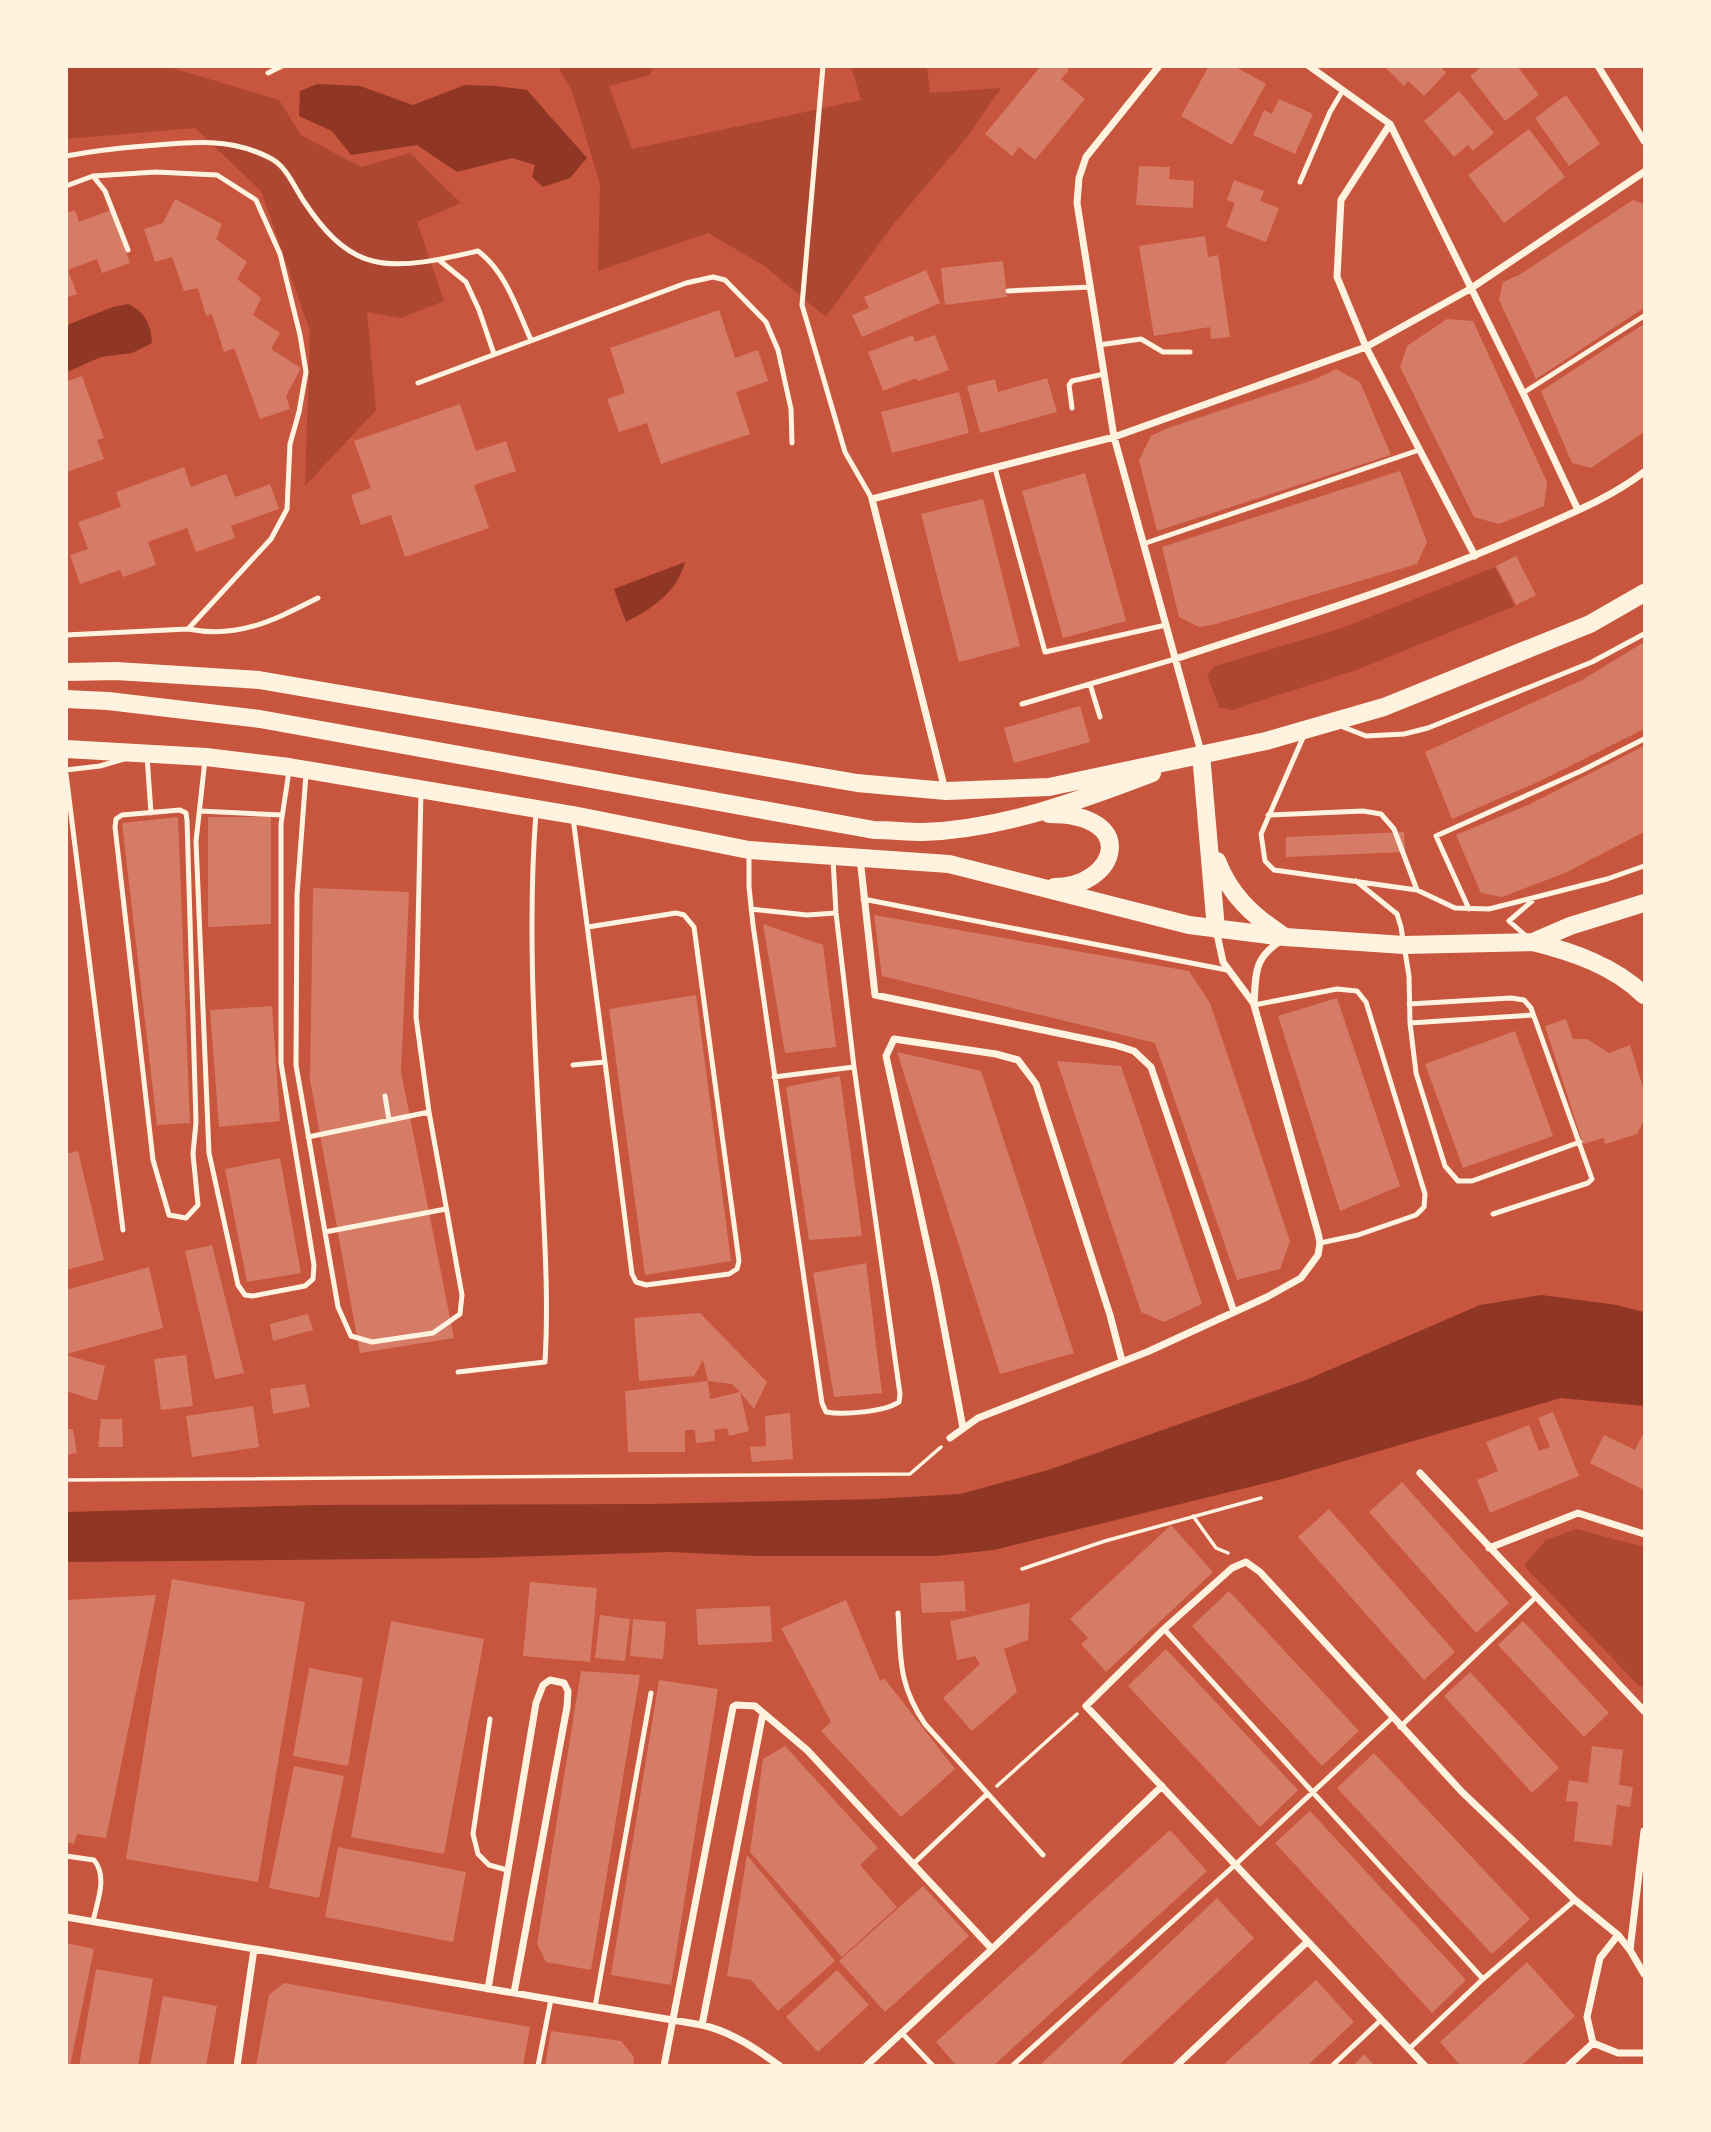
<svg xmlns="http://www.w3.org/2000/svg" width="1711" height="2132" font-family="Barlow,sans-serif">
	<rect width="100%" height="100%" fill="#c8553d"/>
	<path fill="#ae4732" d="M67 67H169L279 100 301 135 361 167 410 153 461 203 417 222 444 301 401 318 367 312 376 410 305 486 310 331 261 191 195 128 67 139Z
		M558 67H654L650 75 609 86 632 149 861 100 851 67H927L930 93 1001 88 967 137 892 226 826 317 763 265 708 233 598 271 600 184 572 91Z
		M1495 567 1515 606 1359 669 1232 710 1219 707 1207 675 1215 666 1342 628Z
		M1576 1529 1644 1547V1688L1638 1685 1526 1568 1525 1564 1546 1540Z"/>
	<path fill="#8f3625" d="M317 84 360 86 413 105 465 85 496 86 527 90 587 158 570 178 543 187 532 177 535 165 512 158 457 172 417 145 351 155 332 131 299 116 300 91Z
		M128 304C145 312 151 324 152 343L132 353 101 357 67 372V325L113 307Z
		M685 562C677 592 653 608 626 622L614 589Z
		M1541 1295 1617 1305 1644 1312V1406L1561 1398 1286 1478 994 1550 936 1556H756L671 1552 477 1558 67 1562V1512L319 1505 652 1504 875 1499 960 1494 1048 1470 1306 1380 1480 1305Z"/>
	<path fill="#d67c66" d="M1041 66H1065L1069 70 1061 79 1085 99 1035 160 1019 147 1012 156 985 134Z
		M1209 66H1234L1266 84 1232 145 1181 116Z
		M1384 66H1440L1446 73 1424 96 1408 81 1404 86Z
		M1483 66H1517L1539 95 1505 121 1470 76Z
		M1459 91 1494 133 1473 151 1468 145 1454 157 1424 121Z
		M1566 95 1600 144 1569 166 1535 118Z
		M1279 99 1313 114 1295 154 1253 135 1264 110 1272 114Z
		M1529 129 1565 177 1504 223 1468 175Z
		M1139 166 1170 167 1169 179 1194 181 1193 208 1136 205Z
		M1234 180 1264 191 1260 201 1279 208 1266 242 1226 227 1235 203 1227 200Z
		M175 199 222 224 216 239 247 262 237 279 261 298 253 315 280 333 271 349 301 368 286 396 290 409 260 419 234 348 224 352 212 314 206 316 198 288 184 291 172 257 155 262 144 229 163 223Z
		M1633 200 1644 204V308L1536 379 1499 300 1503 282 1519 275Z
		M75 210 79 222 111 210 130 263 102 273 97 259 68 270 77 294 66 298V213Z
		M1205 236 1208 257 1218 255 1230 337 1211 339 1210 327 1154 336 1139 246Z
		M1003 261 1007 297 945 305 941 268Z
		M926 270 940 303 862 337 852 315 869 308 864 297Z
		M719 310 735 358 758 350 768 381 736 392 750 434 661 464 647 423 619 432 607 399 625 393 610 348Z
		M1447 319 1473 321 1547 482 1544 506 1499 524 1474 517 1400 367 1407 346Z
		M1644 324V432L1591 468 1572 463 1541 391Z
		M913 335 915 342 935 335 949 370 918 381 916 378 883 391 868 352Z
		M1336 369 1360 382 1391 455 1157 531 1139 460 1151 436 1168 428 1316 379Z
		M82 376 104 438 97 440 104 459 67 472 66 382Z
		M1047 378 1057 412 980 433 967 386 995 379 998 392Z
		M959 392 969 433 892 453 881 412Z
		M460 404 476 451 506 441 516 471 474 485 489 528 405 557 391 515 361 525 351 495 371 488 354 441Z
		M184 467 191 487 226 474 235 497 270 484 279 509 231 526 235 538 196 552 187 528 148 542 156 565 123 577 120 570 80 584 70 555 88 549 78 522 121 507 116 492Z
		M1400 471 1427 542 1417 564 1212 625 1199 627 1179 617 1162 547Z
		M1085 473 1126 621 1063 638 1022 491Z
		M983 499 1020 646 959 662 921 514Z
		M1516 556 1536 595 1516 605 1496 566Z
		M1644 642V729L1540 781 1452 819 1425 752 1582 680Z
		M1080 706 1090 742 1014 763 1004 728Z
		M1644 746V832L1565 873 1502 897 1481 893 1456 835 1530 804Z
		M178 817 190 1123 157 1125 122 823Z
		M208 817H271V924L208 927Z
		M1404 832 1405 852 1286 857V837Z
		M313 888 409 892 401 1072 454 1338 360 1353 310 1080Z
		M874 915 1189 971 1210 1003 1290 1241 1280 1269 1237 1280 1155 1043 882 976Z
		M763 924 823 945 836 1047 785 1053Z
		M696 995 731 1261 645 1275 609 1009Z
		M1337 998 1400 1186 1340 1211 1278 1016Z
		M272 1006 280 1121 219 1127 210 1010Z
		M1566 1019 1573 1039H1587L1609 1053 1630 1045 1644 1091V1120L1637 1134 1605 1144 1604 1138 1583 1144 1545 1026Z
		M1515 1031 1553 1136 1463 1168 1425 1064Z
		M897 1052 981 1071 1074 1353 1000 1374Z
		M1057 1061 1121 1066 1202 1304 1164 1322 1141 1312Z
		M840 1076 862 1236 809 1240 786 1087Z
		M78 1151 104 1260 66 1270V1154Z
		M280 1158 301 1273 247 1282 225 1169Z
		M212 1245 244 1373 215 1379 185 1251Z
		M866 1263 882 1393 834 1397 813 1273Z
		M149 1267 163 1328 66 1354V1290Z
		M700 1313 767 1382 754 1409 740 1392 732 1384 708 1381 710 1399 740 1392 749 1431 729 1436 727 1428 714 1430 715 1441 696 1443 695 1430H685V1452H628L625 1391 708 1381 703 1360 694 1376 639 1381 634 1318Z
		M308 1314 313 1330 273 1341 270 1324Z
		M66 1355 105 1366 97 1401 66 1391Z
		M186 1355 193 1406 161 1410 154 1359Z
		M305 1384 310 1407 273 1414 270 1389Z
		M253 1406 259 1447 192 1457 186 1416Z
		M1553 1412 1579 1476 1490 1513 1477 1480 1498 1471 1486 1442 1529 1425 1539 1451 1550 1447 1538 1418Z
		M790 1413 793 1459 752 1462 750 1447 766 1446 765 1416Z
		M101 1419H122L123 1447H98Z
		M66 1429H73L77 1453 66 1455Z
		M1644 1432V1490L1590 1463 1604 1435 1635 1450Z
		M1402 1482 1509 1603 1476 1633 1369 1512Z
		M1329 1509 1455 1652 1424 1680 1298 1537Z
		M1171 1525 1213 1572 1106 1672 1081 1644 1088 1638 1070 1619Z
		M172 1579 305 1602 258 1882 126 1859Z
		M964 1581 966 1611 922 1613 920 1583Z
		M530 1582 597 1588 590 1662 523 1656Z
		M1229 1591 1359 1731 1322 1766 1192 1626Z
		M156 1595 106 1838 77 1834 74 1844 66 1842V1600Z
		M846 1600 880 1681 884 1678 955 1769 901 1817 821 1731 831 1722 781 1628Z
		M1030 1603 1028 1640 1004 1649 1017 1692 972 1731 943 1698 980 1664 975 1656 957 1660 950 1621Z
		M770 1606 772 1642 698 1645 696 1609Z
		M600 1615 630 1619 625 1661 595 1658Z
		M633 1619 666 1622 663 1659 630 1656Z
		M391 1621 484 1639 444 1854 351 1837Z
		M1523 1621 1609 1713 1584 1737 1498 1645Z
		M1166 1649 1298 1790 1260 1827 1128 1686Z
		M309 1668 363 1678 348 1766 293 1756Z
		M581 1671 640 1675 591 1970 546 1962 537 1944Z
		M1470 1672 1559 1768 1532 1793 1444 1696Z
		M659 1680 718 1689 671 1985 611 1975Z
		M785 1746 878 1848 860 1865 897 1907 842 1957 750 1852 763 1759Z
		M1592 1746 1623 1750 1619 1785 1633 1787 1630 1807 1617 1805 1612 1846 1574 1841 1578 1802 1566 1801 1569 1780 1588 1783Z
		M1374 1753 1530 1919 1492 1954 1337 1788Z
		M294 1766 344 1776 319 1898 269 1888Z
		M1310 1811 1466 1980 1432 2013 1275 1843Z
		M1170 1830 1207 1871 993 2066H957L936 2042Z
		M338 1847 466 1872 453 1942 325 1917Z
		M747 1855 835 1961 778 2011 751 1980 727 1976Z
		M923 1886 969 1936 885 2012 839 1961Z
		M1217 1898 1254 1938 1118 2066H1039Z
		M66 1943 94 1949 70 2066H66Z
		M1527 1962 1575 2016 1521 2066H1461L1440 2042Z
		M96 1969 153 1979 138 2066H79Z
		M837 1970 869 2005 818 2052 786 2017Z
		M1316 1980 1354 2022 1307 2066H1222Z
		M284 1983 530 2027 523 2066H256L269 1995Z
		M163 1996 217 2006 206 2066H150Z
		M551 2031 621 2041 634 2057 633 2066H545Z
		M1364 2054 1375 2066H1353Z"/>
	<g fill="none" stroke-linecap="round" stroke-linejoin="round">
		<path stroke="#fff3e0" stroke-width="3.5" d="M66 1480 910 1474 941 1447
			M1193 1516 1216 1548 1228 1553
			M1022 1569 1105 1541 1261 1498
			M997 1786 1077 1714"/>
		<path stroke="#fff3e0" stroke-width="5" d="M823 66 802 305 845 452 872 499
			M268 73 282 66
			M66 156C93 151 119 148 145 146 189 142 230 137 270 158 287 166 295 189 305 203 321 227 343 254 373 261 403 269 448 258 478 251 506 272 517 309 531 340
			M93 176 105 191 128 250
			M1300 182 1330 112 1343 90
			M66 186 93 176 156 172 217 175 256 200 280 254 300 335 306 372 299 412 290 444 287 509 271 539 188 629 66 635
			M439 260 466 282 479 310 494 354
			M1008 291 1091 287
			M1099 345 1141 339 1163 352H1190
			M418 383 686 283 713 277 725 280 766 322 778 350 791 409 792 443
			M1523 393 1644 316
			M1072 408 1069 385 1072 381 1104 374
			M995 468 1045 652 1166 625
			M1143 544 1419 450
			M188 629C239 639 274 620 318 598
			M1090 684 1100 717
			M1022 704 1175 659
			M1338 725 1366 736 1404 734 1428 728 1592 662 1644 634
			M1305 733 1261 834 1265 861 1274 870 1417 890 1455 908 1489 909 1607 879 1644 866
			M147 756 151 813
			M205 760 196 841 209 1153 238 1285 245 1295 253 1296 305 1286 313 1279 314 1265 281 1063V824L289 771
			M66 770 100 766 124 759
			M66 774 123 1230
			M306 774 297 895 296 1065 338 1307 351 1336 372 1342 433 1333 460 1314 462 1295 429 1112 416 1017 421 792
			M180 810 186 813 187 820 196 1122 193 1154 198 1205 186 1218 169 1215 153 1160 115 827 116 819 122 815Z
			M200 811 282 815
			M1268 815 1363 811 1381 814 1394 829 1417 890
			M749 854V887L753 925 822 1403 826 1412C844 1415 884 1412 899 1402L900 1394 854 1067 836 913 833 859
			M1356 881 1397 914 1401 927 1409 976 1410 1023 1416 1073 1445 1166 1458 1181H1472L1580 1142
			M863 899 1227 970
			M751 909 807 915 836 913
			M1469 909 1436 836 1581 771 1644 739
			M588 927 676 913 684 915 694 927 739 1261 737 1269 729 1274 646 1285 636 1282 632 1274 605 1062
			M1526 936 1509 921 1532 901
			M1409 1004 1511 998 1524 1000 1531 1008 1592 1179 1588 1183 1493 1214
			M1254 1005 1337 989 1357 991 1366 1002 1425 1194 1424 1207 1416 1215 1358 1235 1320 1243
			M1410 1023 1533 1015
			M573 1065 605 1062 573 818
			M774 1077 854 1067
			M385 1096 389 1120
			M308 1137 429 1112
			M325 1232 446 1209
			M458 1372 545 1362C549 1296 544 1230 541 1164 535 1047 527 929 536 812
			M898 1613C901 1659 898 1684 925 1724L1043 1855
			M1164 1629 1483 1979
			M490 1719 473 1834 478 1854 489 1865 507 1870
			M1400 1727 1536 1597
			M66 1856 94 1860C108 1877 97 1902 93 1921
			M913 1864 987 1794
			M595 2007 651 1693
			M902 2033 933 2066
			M1409 2049 1483 1979 1575 1900
			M538 2066 551 1999
			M1012 2066 1236 1864 1392 1718
			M1332 2066 1381 2020"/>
		<path stroke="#fff3e0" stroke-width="7" d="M1159 66 1086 157 1079 178 1077 203 1114 437 1201 752
			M1309 66 1390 124 1523 393 1578 510
			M1598 66 1644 141
			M1390 124 1341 200 1337 277 1366 347 1475 556
			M1175 659C1294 620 1413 584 1527 533 1567 515 1609 499 1644 472
			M945 790 872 499 1114 437 1366 347 1470 289 1644 172
			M860 858 875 995 1115 1045 1134 1051 1151 1067 1234 1312
			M1216 929 1223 962 1254 1004
			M963 1428 936 1285 886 1056 894 1039 996 1054 1018 1060 1036 1084 1110 1315 1122 1361
			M950 1438 978 1418 1147 1352 1267 1297 1301 1278 1318 1255 1320 1243 1318 1233 1254 1005C1256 973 1253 958 1282 940
			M1420 1473 1644 1711
			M1489 1548 1578 1513 1644 1534
			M66 1917 702 2025C732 2032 755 2048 780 2066
			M1630 1950 1644 1831
			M488 1989 536 1703 543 1685 550 1680 564 1683 568 1691 567 1707 514 1993
			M702 2025 763 1713
			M1593 2043 1587 2017 1600 1958 1618 1935 1630 1950 1644 1974
			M1593 2043 1618 2053H1644
			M237 2066 254 1949
			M664 2066 733 1707 736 1705 755 1706 807 1750 992 1949
			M866 2066 992 1949 1162 1786
			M1176 2066 1307 1942
			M1425 2066 1086 1706 1164 1629 1232 1568 1246 1562 1260 1572 1462 1792 1575 1900 1618 1935
			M1568 2066 1593 2043"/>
		<path stroke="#fff3e0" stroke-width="18" d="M66 672 116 671 259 680 857 783 946 791 1049 787 1266 741 1384 707 1590 624 1644 593
			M66 699 108 701 260 719 874 830C890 830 907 832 923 832 1002 829 1079 801 1152 773
			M66 749 206 757 289 767 573 815 749 850 949 864 1189 925 1285 937 1404 945 1533 942 1570 926 1644 903
			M1201 754 1216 929
			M1049 814C1141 814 1117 887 1054 887
			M1217 861C1230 895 1252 915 1282 935
			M1533 942C1573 952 1614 966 1644 995"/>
	</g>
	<rect width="1711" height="2132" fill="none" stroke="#fff3e0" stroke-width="136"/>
</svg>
